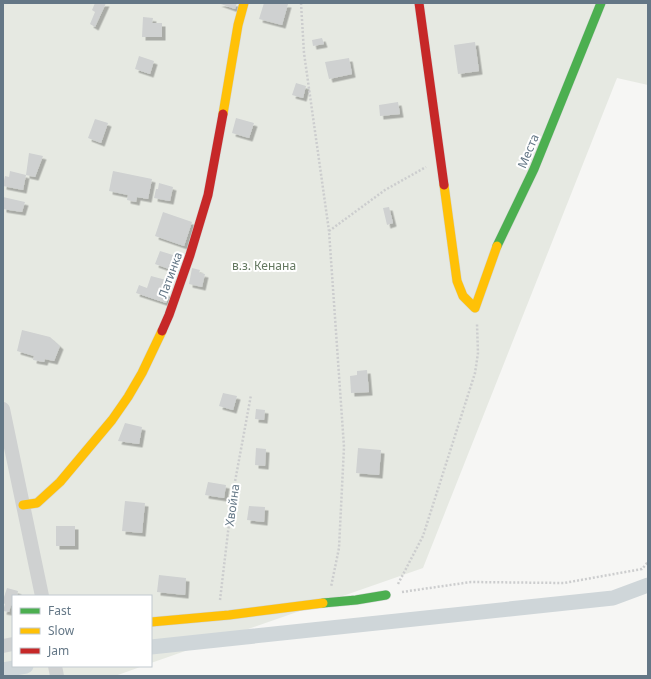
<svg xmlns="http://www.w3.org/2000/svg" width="651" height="679" font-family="'Noto Sans',sans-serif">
	<defs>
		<filter id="shadow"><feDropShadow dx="3.5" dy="3.5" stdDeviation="0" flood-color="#0004"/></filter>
	</defs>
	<rect width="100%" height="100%" fill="#f6f6f4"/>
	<path fill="#e6e9e2" d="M3 3H648V85L617 78 423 568 151 663V596H13V666H143L115 676H3Z"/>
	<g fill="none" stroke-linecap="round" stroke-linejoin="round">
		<path stroke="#cfd6d9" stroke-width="15" d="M151 647 613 598 648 585
			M3 670 26 666"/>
	</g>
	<path fill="#cfd1d1" filter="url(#shadow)" d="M95 3H106L95 27 90 24 95 12 92 10Z
		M218 3H237L235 9Z
		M264 3 288 4 282 25 259 19Z
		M143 17 153 18 152 23H162V37H142Z
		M322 38 324 44 313 46 312 40Z
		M475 42 479 71 458 74 454 45Z
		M139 56 154 61 150 74 135 69Z
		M349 58 352 74 329 79 325 62Z
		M296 83 306 86 303 98 292 95Z
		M398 102 400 114 380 116 379 105Z
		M236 118 254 123 249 138 232 133Z
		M95 119 108 123 101 143 88 138Z
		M29 153 43 156 35 177 26 175Z
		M10 171 26 175 23 190 3 186 5 176 9 177Z
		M113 171 152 179 148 199 137 197 136 202 127 200 128 195 109 191Z
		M159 183 173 187 170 201 154 198 156 189H158Z
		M3 197 25 202 22 212 3 209Z
		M389 207 393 223 387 225 383 208Z
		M163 212 192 222 184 246 155 236Z
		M160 251 173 255 169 269 155 264Z
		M192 268 200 270 199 273 205 274 202 287 189 284Z
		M151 276 166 280 162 292 169 294 166 303 136 293 139 285 147 288Z
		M22 330 50 337 60 346 54 361 45 359 44 362 33 360 34 356 17 351Z
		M367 370 369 392 351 393 350 376 357 375V371Z
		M223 393 237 396 233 410 219 406Z
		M256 409 265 410 264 420 255 419Z
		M125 423 142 427 139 444 118 441Z
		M256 448 266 449 265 466 255 465Z
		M358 448 381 450 379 475 356 473Z
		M208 482 226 485 224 498 205 495Z
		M125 501 145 503 142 533 122 531Z
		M249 506 265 507 264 522 247 520Z
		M56 526H75V546H56Z
		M159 575 186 578 185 595 157 592Z
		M7 588 18 591 17 596H13V606L11 605 9 612 3 611 5 604 3 603V600Z"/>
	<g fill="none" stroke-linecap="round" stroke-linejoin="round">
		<g stroke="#d2d4d4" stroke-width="10">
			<path id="fast" d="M497 246 534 169 601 3
				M323 603 356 600 386 595"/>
		</g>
		<g stroke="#d2d4d4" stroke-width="10">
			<path id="slow" d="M223 114 238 25 244 3
				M444 185 457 281 463 296 475 308 497 246
				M23 505 37 503 60 482 112 420 128 397 142 373 162 331
				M151 622 229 615 323 603"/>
		</g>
		<g stroke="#d2d4d4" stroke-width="10">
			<path id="jam" d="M419 3 444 185
				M162 331 169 315 190 255 208 195 223 114"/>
		</g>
		<path stroke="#cccdce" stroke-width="2.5" stroke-dasharray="2 2" stroke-linecap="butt" d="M301 3 304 53 329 231 344 447 339 548 331 587
			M329 231 385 190 426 167
			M398 584 423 536 475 373 478 353 477 324
			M402 592 471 582 564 583 642 569 648 562
			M220 600 232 498 251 395"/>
		<path stroke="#cfd1d1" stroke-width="14" d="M3 409 42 596
			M3 646 13 644
			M55 666 57 676"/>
		<use href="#fast" stroke="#4caf50" stroke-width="9"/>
		<use href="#slow" stroke="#ffc107" stroke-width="9"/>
		<use href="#jam" stroke="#c62828" stroke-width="9"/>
	</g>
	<g text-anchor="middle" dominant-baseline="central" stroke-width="4" stroke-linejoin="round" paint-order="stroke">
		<g font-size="12" fill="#647786" stroke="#fff">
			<text transform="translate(528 151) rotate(-67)">Места</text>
			<text transform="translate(170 275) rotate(-70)">Латинка</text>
			<text transform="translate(232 505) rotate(-82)">Хвойна</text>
		</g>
		<g font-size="12" fill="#647860" stroke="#fff">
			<text x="264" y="265">в.з. Кенана</text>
		</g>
	</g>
	<rect width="651" height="679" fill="none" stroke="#647786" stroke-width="8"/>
	<rect x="12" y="595" width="140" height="72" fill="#ffffff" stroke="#c1c9cf"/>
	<rect x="20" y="608" width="20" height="6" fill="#4caf50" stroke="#c1c9cf"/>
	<text x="48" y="615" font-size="12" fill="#647786">Fast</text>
	<rect x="20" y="628" width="20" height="6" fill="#ffc107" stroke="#c1c9cf"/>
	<text x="48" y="635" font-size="12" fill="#647786">Slow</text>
	<rect x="20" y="648" width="20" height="6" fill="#c62828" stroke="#c1c9cf"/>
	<text x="48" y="655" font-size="12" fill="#647786">Jam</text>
</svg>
